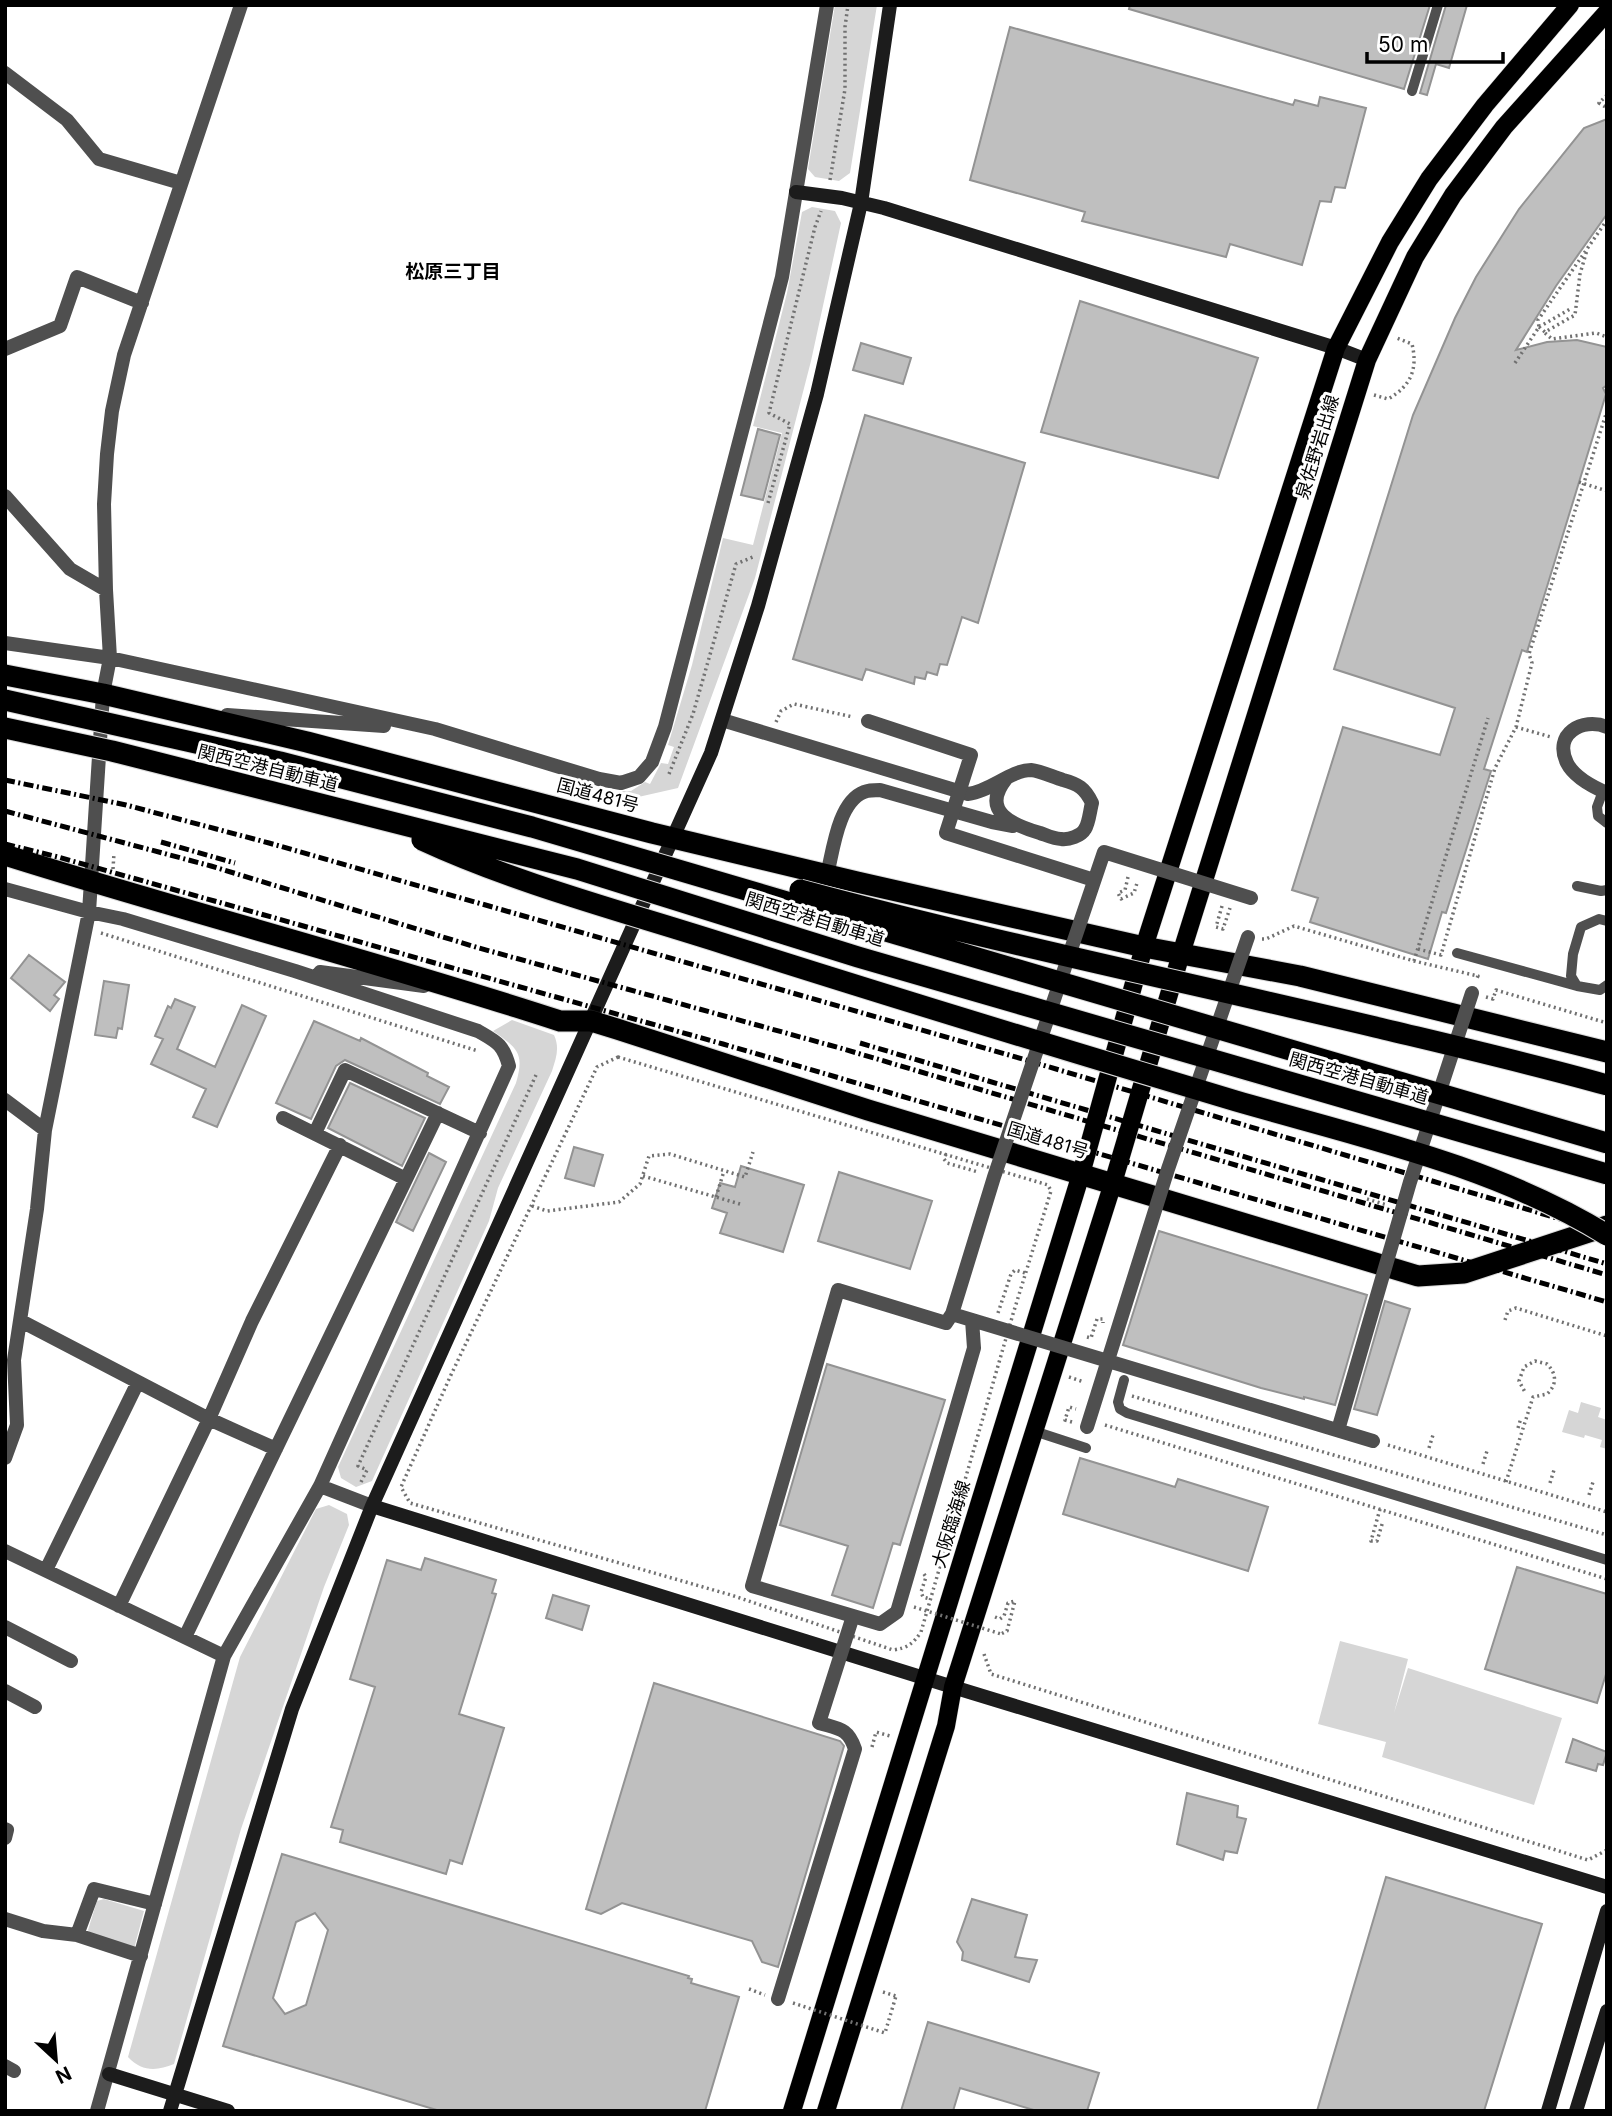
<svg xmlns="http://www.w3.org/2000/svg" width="1612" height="2116" font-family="Inter,'Noto Sans JP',sans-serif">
	<rect width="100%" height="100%" fill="#fff"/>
	<path fill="#d6d6d6" d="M835 5H877L850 173 839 181 815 177 808 169Z
		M812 207 835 211 841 223 811 361 755 578 678 788 625 800 622 791H631L645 782 650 784 661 763 668 764 674 747 668 745 692 665 723 538 753 545 782 433 753 426 787 293 802 212Z
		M512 1020 554 1035C560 1048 556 1058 552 1071L498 1188 489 1221 372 1481 356 1487 341 1478 338 1467 516 1083C525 1053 517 1048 493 1031Z
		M1581 1402 1601 1408 1598 1417 1607 1420V1449L1600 1447 1602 1440 1585 1435 1584 1438 1562 1432 1569 1410 1578 1413Z
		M329 1505 347 1514 349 1525 324 1587 241 1829 174 2064C157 2071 142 2072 128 2057L240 1657 316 1509Z
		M1340 1641 1408 1659 1394 1713 1408 1668 1562 1718 1534 1805 1382 1757 1386 1742 1318 1724Z
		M104 1899 144 1911 134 1949 92 1936 88 1930 97 1901Z"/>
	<path fill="#bfbfbf" stroke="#939393" stroke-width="2" fill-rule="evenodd" d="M1130 5H1430L1404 89 1129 9Z
		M1446 5H1467L1449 68 1436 64 1427 95 1420 93Z
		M1010 27 1293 105 1295 100 1318 106 1320 97 1366 108 1345 188 1335 187 1331 202 1320 201 1302 265 1230 244 1226 257 1082 221 1085 212 970 180Z
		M1607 119V214L1556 286 1516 350 1547 342 1577 340 1607 347V385L1603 388 1606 394 1527 652 1522 650 1484 769 1491 771 1446 913 1442 912 1428 959 1310 922 1318 898 1292 890 1343 727 1440 755 1455 708 1334 669 1413 415 1455 318 1476 277 1519 209 1584 128Z
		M1080 301 1258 358 1218 478 1041 432Z
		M861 343 911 358 903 384 853 370Z
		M865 415 1025 463 978 623 962 617 947 665 940 664 937 675 927 672 925 679 915 677 914 684 866 669 862 680 793 659Z
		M758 429 780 435 763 500 741 495Z
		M29 955 65 982 54 995 59 999 50 1011 11 978Z
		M104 981 129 985 122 1029 118 1028 116 1038 95 1035Z
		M175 999 195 1007 177 1049 215 1067 242 1005 266 1016 217 1127 193 1117 206 1089 151 1064 163 1039 155 1036 168 1006 171 1008Z
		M314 1021 360 1041 361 1038 428 1073 427 1076 449 1087 440 1104 345 1060 336 1066 311 1119 276 1103Z
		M350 1083 425 1118 402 1166 328 1128Z
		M574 1147 603 1155 594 1186 565 1178Z
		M429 1153 446 1162 413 1231 396 1222Z
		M741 1166 804 1185 783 1252 720 1233 727 1213 712 1208 720 1183 735 1187Z
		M839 1172 932 1201 910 1269 818 1241Z
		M1159 1231 1367 1295 1335 1405 1304 1397V1399L1261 1388 1123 1345Z
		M1385 1301 1410 1309 1377 1415 1354 1409Z
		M827 1364 945 1400 900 1545 893 1543 873 1608 832 1595 848 1546 780 1525Z
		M1080 1458 1175 1487 1178 1479 1268 1507 1248 1571 1063 1514Z
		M425 1558 496 1580 492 1593 496 1594 459 1714 504 1728 462 1864 450 1860 446 1874 340 1842 343 1830 331 1827 375 1687 350 1679 387 1560 421 1570Z
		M1517 1567 1607 1594V1671L1597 1703 1485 1669Z
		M553 1595 589 1606 582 1630 546 1618Z
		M654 1683 840 1741 844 1746 778 1967 762 1962 752 1941 622 1903 601 1914 586 1909Z
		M1573 1739 1607 1752 1603 1765 1598 1764 1596 1771 1566 1762Z
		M1187 1793 1238 1806 1237 1817 1246 1819 1237 1853 1225 1851 1223 1860 1177 1844Z
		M282 1854 689 1976 688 1978 692 1979 691 1983 739 1997 705 2111H440L223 2046ZM315 1913 328 1930 306 2005 285 2014 273 1998 296 1922Z
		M1386 1877 1542 1924 1484 2111H1317Z
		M972 1899 1027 1915 1015 1957 1037 1960 1029 1982 962 1960 963 1952 957 1942Z
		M928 2022 1099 2073 1087 2111H1037L960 2088 953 2111H901Z"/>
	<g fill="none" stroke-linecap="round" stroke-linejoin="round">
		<g stroke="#dbdbdb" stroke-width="19">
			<path id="primary" d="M792 2111 1081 1174 1144 947 1336 348 1390 242 1429 179 1485 105 1570 5
				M826 2111 946 1726 953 1687 1113 1183 1181 954 1367 360 1415 257 1453 195 1504 127 1607 12"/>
		</g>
		<g stroke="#dbdbdb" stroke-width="23">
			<path id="highway" d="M5 675 103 694 307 742 652 833 857 882 1144 947 1300 976 1607 1052
				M5 855C189 913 377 961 560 1021H591L617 1029 868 1110 1418 1276 1464 1273 1607 1226"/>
		</g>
		<path stroke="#717171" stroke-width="3.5" stroke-dasharray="2 3.5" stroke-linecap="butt" d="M1606 48 1607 49
			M1607 95 1599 103 1607 108
			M830 180 845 89V27L848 5
			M1539 327 1545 332 1575 315 1580 274 1587 250
			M1539 327 1570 309
			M1545 333 1552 339 1596 333 1607 337
			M1515 363 1539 327 1538 320 1607 220
			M1374 395 1388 399C1411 386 1418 369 1412 344L1397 338
			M1579 482 1607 491
			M768 503 790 424 769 413 815 227 821 211
			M776 722 781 711 794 704 853 717
			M1516 727 1551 737
			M669 774 693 714 736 564 753 557
			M113 869 114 853
			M1128 877 1125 890 1118 893 1121 899 1134 893 1137 883
			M1222 906 1216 927 1223 929 1230 908
			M101 933 478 1051
			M1262 939H1266L1294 926 1414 961 1478 976 1476 980
			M1418 949 1441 955 1495 768 1516 727 1532 663 1529 654 1607 411
			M1414 961 1488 718
			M1486 997 1493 999 1496 990 1607 1023
			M618 1057 1048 1185 1051 1191 1013 1314 921 1632C913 1644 907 1648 893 1650L731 1595 410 1503 401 1487 450 1377 597 1067Z
			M946 1154 944 1159 947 1163 978 1172
			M643 1176 740 1204
			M716 1197 724 1171
			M1367 1199 1387 1205
			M532 1206 547 1211 619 1202 640 1184 649 1156 670 1154 745 1177 753 1152
			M998 1313 1011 1274 1015 1270 1025 1273
			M1505 1320 1508 1311 1516 1308 1607 1336
			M1087 1337 1091 1338 1097 1319H1103V1323
			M1069 1377 1084 1382
			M1132 1396 1607 1535
			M1072 1422 1065 1420 1069 1407 1076 1409
			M1105 1425 1607 1579
			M1518 1428 1521 1418
			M1388 1445 1607 1512
			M1429 1448 1433 1435
			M1483 1464 1487 1451
			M361 1482 367 1470 358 1466 536 1075
			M1506 1482 1533 1397 1547 1394C1557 1385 1557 1374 1547 1364L1535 1361 1524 1367 1519 1381 1526 1394
			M1550 1483 1554 1470
			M1589 1495 1593 1482
			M1380 1509 1371 1541H1377L1383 1521
			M924 1574 926 1577 921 1592 923 1597 930 1599
			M995 1617 1000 1619 1004 1616 1008 1603 1015 1601 1007 1631 1001 1634
			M984 1654 991 1674 1588 1860 1607 1850
			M872 1747 876 1732 890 1736
			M883 1992 896 1996"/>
		<path stroke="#4f4f4f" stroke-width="10" d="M1412 91 1438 5
			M1603 791 1597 807 1598 816 1607 823
			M1577 886 1601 891 1607 890
			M1607 921 1599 919 1581 927 1573 954 1571 976 1577 986 1600 990 1607 985
			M1457 953 1577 986
			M1124 1380 1118 1402 1120 1409 1127 1413 1607 1560
			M1034 1431 1086 1448"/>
		<path stroke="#4f4f4f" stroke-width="14" d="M5 73 67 120 99 159 181 183
			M5 349 60 326 77 277 142 303
			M5 496 70 569 106 590
			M5 643 110 658 435 729 599 779 621 783 639 777 652 762 665 727 782 277 827 5
			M227 715 384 726
			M722 720 968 794C989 792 1011 770 1031 770 1041 771 1053 777 1063 780 1078 784 1085 788 1092 803 1090 810 1089 823 1085 829 1081 836 1069 840 1061 839 1054 839 1046 835 1040 833 1013 825 980 812 1006 779
			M1607 727C1582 717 1553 734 1567 763 1574 777 1593 787 1607 793
			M827 875C833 851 838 802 864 792 869 790 875 790 880 790L992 822 1013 826
			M5 889 89 912 123 919 295 971 478 1031C497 1042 503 1044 509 1066L320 1486 224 1656 97 2111
			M320 972 424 986
			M5 1100 45 1130
			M283 1118 406 1179
			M315 1133 345 1070 480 1133
			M21 1321 209 1419 276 1449
			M5 1458 17 1425 14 1360 37 1209 45 1130 89 912 103 694 110 658 106 590 104 504 107 454 112 411 124 355 241 5
			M320 1486 372 1506
			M5 1551 224 1656
			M46 1570 138 1382
			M119 1606 209 1419 252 1321 340 1145
			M5 1627 71 1661
			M185 1637 438 1113
			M5 1691 35 1707
			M5 1829 7 1830 5 1838
			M5 1919 43 1931 77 1935 141 1956
			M77 1935 94 1889 155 1904
			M5 2066 14 2071"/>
		<path stroke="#1c1c1c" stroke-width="14" d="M796 192 842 198 884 208 1336 348 1367 360
			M372 1506 953 1687 1607 1887
			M109 2074 228 2111
			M170 2111 292 1709 372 1506 711 753 758 606 817 394 861 203 890 5
			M1548 2111 1607 1911
			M1576 2111 1607 2011"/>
		<use href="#primary" stroke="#000" stroke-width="18"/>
		<use href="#highway" stroke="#000" stroke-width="21"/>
		<path stroke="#000" stroke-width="5" stroke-dasharray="10 3.5 2 3.5" stroke-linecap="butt" d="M5 780 126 805 269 843 1009 1055 1607 1233
			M5 811 211 866 479 948 840 1048 1607 1275
			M161 842 235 863
			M5 844 58 857 723 1044 1607 1302
			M860 1043 1607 1264"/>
		<g stroke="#dbdbdb" stroke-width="23" stroke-linecap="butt">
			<path id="highway-bridge" d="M5 700 280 762 532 827 1607 1143
				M5 728 112 751 577 869 858 957 1607 1174
				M422 840C517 884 625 912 725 944 895 998 1065 1050 1236 1101 1361 1137 1495 1166 1607 1235
				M800 890C989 941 1181 981 1371 1026 1450 1045 1529 1063 1607 1085"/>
		</g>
		<path stroke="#717171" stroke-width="3.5" stroke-dasharray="2 3.5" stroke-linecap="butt" d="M914 1607 1001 1634
			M749 1989 765 1995
			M793 2003 885 2033 896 1996"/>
		<path stroke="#4f4f4f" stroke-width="14" d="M868 721 971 755 946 833 1094 880
			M952 1314 946 1323 838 1290 752 1586 880 1624 897 1612 974 1348 972 1320 952 1314 994 1177 1104 852 1251 898
			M972 1320 1373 1441
			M1087 1427 1168 1169 1248 937
			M1338 1430 1410 1182 1472 993
			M778 1999 855 1749C848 1728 839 1729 819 1723L853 1616"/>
		<use href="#highway-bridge" stroke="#000" stroke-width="21"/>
	</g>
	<g text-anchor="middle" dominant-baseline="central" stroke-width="6" stroke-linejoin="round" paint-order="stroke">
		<g font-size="18" fill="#000" stroke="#fff">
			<text transform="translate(1317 447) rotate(-73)">泉佐野岩出線</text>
			<text transform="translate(268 768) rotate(14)">関西空港自動車道</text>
			<text transform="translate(598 795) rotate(15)">国道481号</text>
			<text transform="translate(815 919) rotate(17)">関西空港自動車道</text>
			<text transform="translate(1359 1078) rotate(16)">関西空港自動車道</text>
			<text transform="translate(1048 1140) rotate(17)">国道481号</text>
			<text transform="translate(951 1524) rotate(-73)">大阪臨海線</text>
		</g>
		<g font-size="19" font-weight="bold" fill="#000" stroke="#fff">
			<text x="453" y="271">松原三丁目</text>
		</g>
	</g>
	<rect width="1612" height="2116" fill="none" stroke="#000000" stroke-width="14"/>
	<g transform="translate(56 2060) rotate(154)" stroke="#ffffff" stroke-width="5" paint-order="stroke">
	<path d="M0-5L12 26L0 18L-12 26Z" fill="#000000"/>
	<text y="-10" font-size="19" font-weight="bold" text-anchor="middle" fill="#000000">N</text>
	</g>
	<path d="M1367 52v10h136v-10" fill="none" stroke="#000000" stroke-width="3.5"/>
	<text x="1378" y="52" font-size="21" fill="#000000" stroke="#ffffff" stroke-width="5" paint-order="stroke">50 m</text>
</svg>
